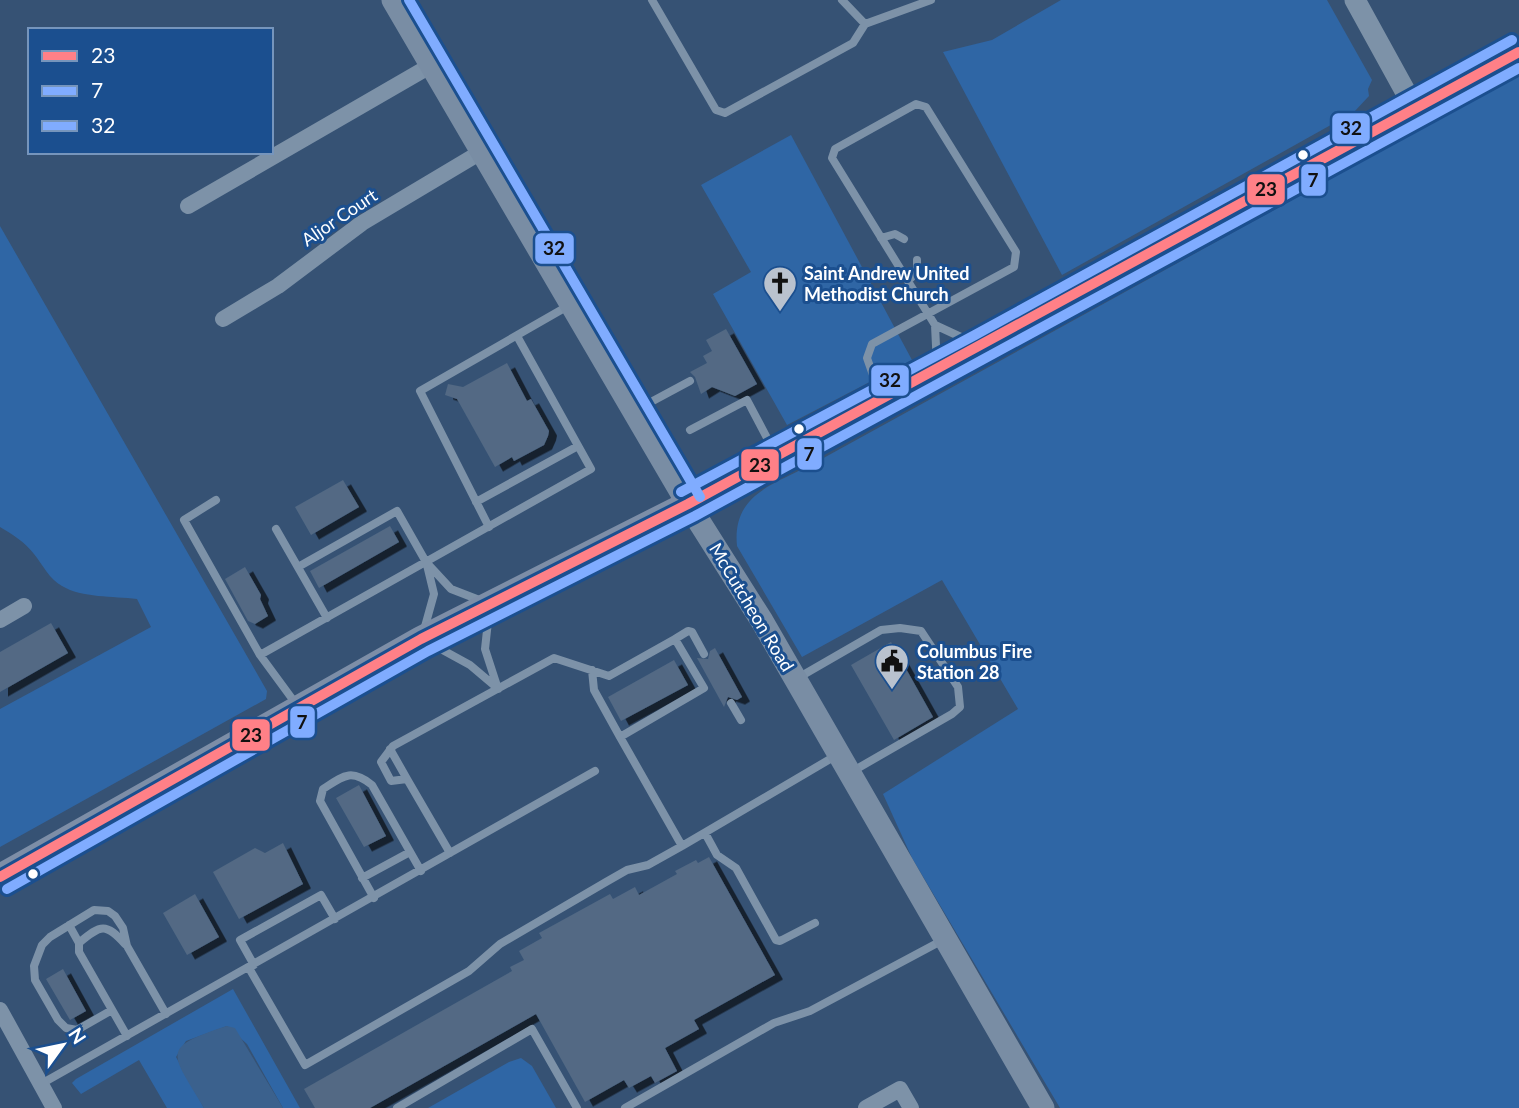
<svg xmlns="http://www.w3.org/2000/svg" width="1519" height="1108" font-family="Lato,sans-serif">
	<defs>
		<filter id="shadow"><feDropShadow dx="8" dy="4.5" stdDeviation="0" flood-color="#0009"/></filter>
	</defs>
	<rect width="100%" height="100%" fill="#365274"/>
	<path fill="#2f66a5" d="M1061 0H1327L1372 80 1368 89 1369 96 1354 112 1062 275 943 52 992 40Z
		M1519 75V1108H1060L912 858 883 794 1018 709 942 580 802 657 737 546C732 496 771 485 809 466Z
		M791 135 912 360 787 425 713 294 751 272 701 185Z
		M0 226 267 691 266 699 0 847V709L151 627 137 599C113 596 82 598 62 586 49 579 43 565 34 554 25 542 12 534 0 527Z
		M233 989 300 1108H283L247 1044 227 1026 186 1041 176 1057 204 1108H167L139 1060 81 1094 72 1083 76 1079Z
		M521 1058 532 1066 556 1108H428L509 1062Z"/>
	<path fill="#3b618d" d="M227 1026 235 1028 283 1108H204C172 1053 158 1048 227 1026Z"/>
	<path fill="#526984" filter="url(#shadow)" d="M726 329 757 384 735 396 712 387 701 394 695 377 690 372 707 363 703 356 712 351 706 340Z
		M507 363 527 401 531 399 549 431 548 436 544 445 514 461 512 457 495 467 457 399 445 395 448 384 463 387Z
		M343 480 359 507 311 535 295 507Z
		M390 526 399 542 319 588 310 571Z
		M245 567 261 595 260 599 268 616 255 624 248 621 225 579Z
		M51 623 68 653 0 692V652Z
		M891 642 933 717 894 740 851 665Z
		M715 648 742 697 737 700 728 697 724 707 697 658 708 659 710 651Z
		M674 660 688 685 621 721 608 697Z
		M359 785 386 836 364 847 336 798Z
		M283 843 303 884 239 919 213 872 255 848 265 853Z
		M709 857 775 975 694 1020 699 1029 665 1048 677 1071 655 1083 651 1076 629 1088 624 1080 585 1102 536 1014 370 1108H315L304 1089 512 971 510 967 524 960 519 951 542 938 539 933 610 894 613 899 635 887 639 895 677 874 675 871 696 860 698 863Z
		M195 894 219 937 187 955 163 913Z
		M63 969 86 1011 70 1020 46 979Z"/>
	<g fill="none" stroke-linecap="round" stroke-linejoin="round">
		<path stroke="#7d92a8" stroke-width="8" d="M652 0 716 110 725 113 853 43 865 24 931 0
			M842 0 865 24
			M881 238 895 234 904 239
			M908 281 917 272V260
			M935 325 976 344
			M881 398 867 358 872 344 1014 267 1016 252 926 107 916 104 835 149 832 158 935 325 937 367
			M636 410 690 381
			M690 430 747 400 775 453
			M216 500 184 520 260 655 296 704
			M476 502 578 446
			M489 527 420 391 568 306
			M276 529 327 618
			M298 567 397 511 426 562 451 589 482 601
			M489 612 485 649 498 689
			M424 630 434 594 427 565
			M675 639 688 631 692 632 704 654
			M428 642 470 665 496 687
			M260 655 591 469 517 336
			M592 670 594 690 620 737
			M796 679 881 630 900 628 921 631 958 687 960 707 952 714 853 771
			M731 703 741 720
			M390 749 407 779
			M705 833 717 855 736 868 776 940 780 941 815 923
			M450 853 407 779 391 781 381 762 393 746 554 658 609 676 675 639 704 688 620 737 682 846 837 755
			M362 878 410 852
			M374 898 320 801 323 789C343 776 351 768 372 785L421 871
			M69 925 79 943
			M125 944C106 923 101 924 79 943V952L127 1036
			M254 965 240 940 321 895 335 919
			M249 968 305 1065 469 971 500 944 606 882 627 870 648 865 682 846
			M112 1010 77 1030 66 1028 58 1020 35 980 34 966 42 945 50 937 94 910 108 911 115 916 123 928 127 946 166 1014
			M41 1084 595 771
			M397 1108 532 1029 577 1108
			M625 1108 774 1023 810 1011 943 940"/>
		<path stroke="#7d92a8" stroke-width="16" d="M188 206 430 66
			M223 319 278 286 362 223 481 152
			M0 620 24 606
			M0 1010 54 1108
			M866 1108 900 1089 911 1108"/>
		<path stroke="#7d92a8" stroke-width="21" d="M1355 0 1415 109"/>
		<path stroke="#798da4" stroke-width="23" d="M393 0 688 504 762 621 1043 1108"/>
		<path stroke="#7d8ea7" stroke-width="26" d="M0 877 421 639 688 504 882 400 1519 52"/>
		<g stroke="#1b4f8f" stroke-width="16">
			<path id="bus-1" d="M0 877 421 639 688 504 1519 52"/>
		</g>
		<g stroke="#1b4f8f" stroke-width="16">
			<path id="bus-2" d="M7 889 428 651 695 516 1519 68"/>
		</g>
		<g stroke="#1b4f8f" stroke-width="16">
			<path id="bus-3" d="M409 0 700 497
				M681 492 975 335 1512 40"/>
		</g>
		<use href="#bus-1" stroke="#ff8087" stroke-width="10"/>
		<use href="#bus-2" stroke="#80acff" stroke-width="10"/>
		<use href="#bus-3" stroke="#80acff" stroke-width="10"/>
	</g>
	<defs>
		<g id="church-pin" transform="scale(1.75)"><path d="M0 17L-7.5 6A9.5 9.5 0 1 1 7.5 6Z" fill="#b9c2ce" stroke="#1b4f8f"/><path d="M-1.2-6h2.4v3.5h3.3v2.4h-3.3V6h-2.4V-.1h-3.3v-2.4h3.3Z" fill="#111"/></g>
		<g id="civic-pin" transform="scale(1.75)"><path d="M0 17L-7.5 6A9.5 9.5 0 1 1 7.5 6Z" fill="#b9c2ce" stroke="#1b4f8f"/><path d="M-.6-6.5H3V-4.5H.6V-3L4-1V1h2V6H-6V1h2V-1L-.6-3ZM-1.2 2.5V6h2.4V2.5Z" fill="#111"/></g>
	</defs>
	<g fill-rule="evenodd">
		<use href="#church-pin" x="780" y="283"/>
		<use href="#civic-pin" x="892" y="661"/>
	</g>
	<g fill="#fff" stroke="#1b4f8f" stroke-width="2.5">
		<circle cx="1303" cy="155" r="6"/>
		<circle cx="799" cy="429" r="6"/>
		<circle cx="33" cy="874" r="6"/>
	</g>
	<g text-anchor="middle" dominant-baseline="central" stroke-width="6" stroke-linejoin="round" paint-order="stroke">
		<g font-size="18" fill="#fff" stroke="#1b4f8f">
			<text transform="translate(339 217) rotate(-34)">Aljor Court</text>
			<text transform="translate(752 607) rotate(59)">McCutcheon Road</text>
		</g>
		<g font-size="18" font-weight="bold" fill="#fff" stroke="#1b4f8f" text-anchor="start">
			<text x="804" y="273">Saint Andrew United<tspan x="804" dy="21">Methodist Church</tspan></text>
			<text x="917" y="651">Columbus Fire<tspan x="917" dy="21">Station 28</tspan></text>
		</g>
	</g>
	<g stroke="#1b4f8f" stroke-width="2.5">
		<rect x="1331" y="112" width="40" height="33" rx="7" fill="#80acff"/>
		<rect x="1300" y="163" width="27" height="34" rx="7" fill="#80acff"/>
		<rect x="1246" y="173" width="40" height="33" rx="7" fill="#ff8087"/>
		<rect x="534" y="232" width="41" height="33" rx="7" fill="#80acff"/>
		<rect x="870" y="364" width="40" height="33" rx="7" fill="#80acff"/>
		<rect x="796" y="437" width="27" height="34" rx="7" fill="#80acff"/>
		<rect x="740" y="448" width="40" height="34" rx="7" fill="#ff8087"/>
		<rect x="289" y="705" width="27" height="34" rx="7" fill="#80acff"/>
		<rect x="231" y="718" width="40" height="34" rx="7" fill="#ff8087"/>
	</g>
	<g font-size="19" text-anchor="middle" font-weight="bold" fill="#111">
		<text x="1351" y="135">32</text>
		<text x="1313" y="187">7</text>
		<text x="1266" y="196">23</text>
		<text x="554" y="255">32</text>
		<text x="890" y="387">32</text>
		<text x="809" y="461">7</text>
		<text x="760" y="472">23</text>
		<text x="302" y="729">7</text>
		<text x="251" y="742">23</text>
	</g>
	<rect x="28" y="28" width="245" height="126" fill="#1b4f8f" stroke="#7695bc" stroke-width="2"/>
	<rect x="42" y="51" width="35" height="10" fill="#ff8087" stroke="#7695bc" stroke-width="2"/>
	<text x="91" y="63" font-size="21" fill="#ffffff">23</text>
	<rect x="42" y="86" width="35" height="10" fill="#80acff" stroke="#7695bc" stroke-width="2"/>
	<text x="91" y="98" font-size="21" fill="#ffffff">7</text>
	<rect x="42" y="121" width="35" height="10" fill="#80acff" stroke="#7695bc" stroke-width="2"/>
	<text x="91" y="133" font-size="21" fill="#ffffff">32</text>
	<g transform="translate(63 1045) rotate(57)" stroke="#1b4f8f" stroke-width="5" paint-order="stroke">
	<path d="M0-5L12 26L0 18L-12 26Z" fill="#ffffff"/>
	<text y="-10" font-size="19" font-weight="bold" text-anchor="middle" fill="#ffffff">N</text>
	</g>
</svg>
